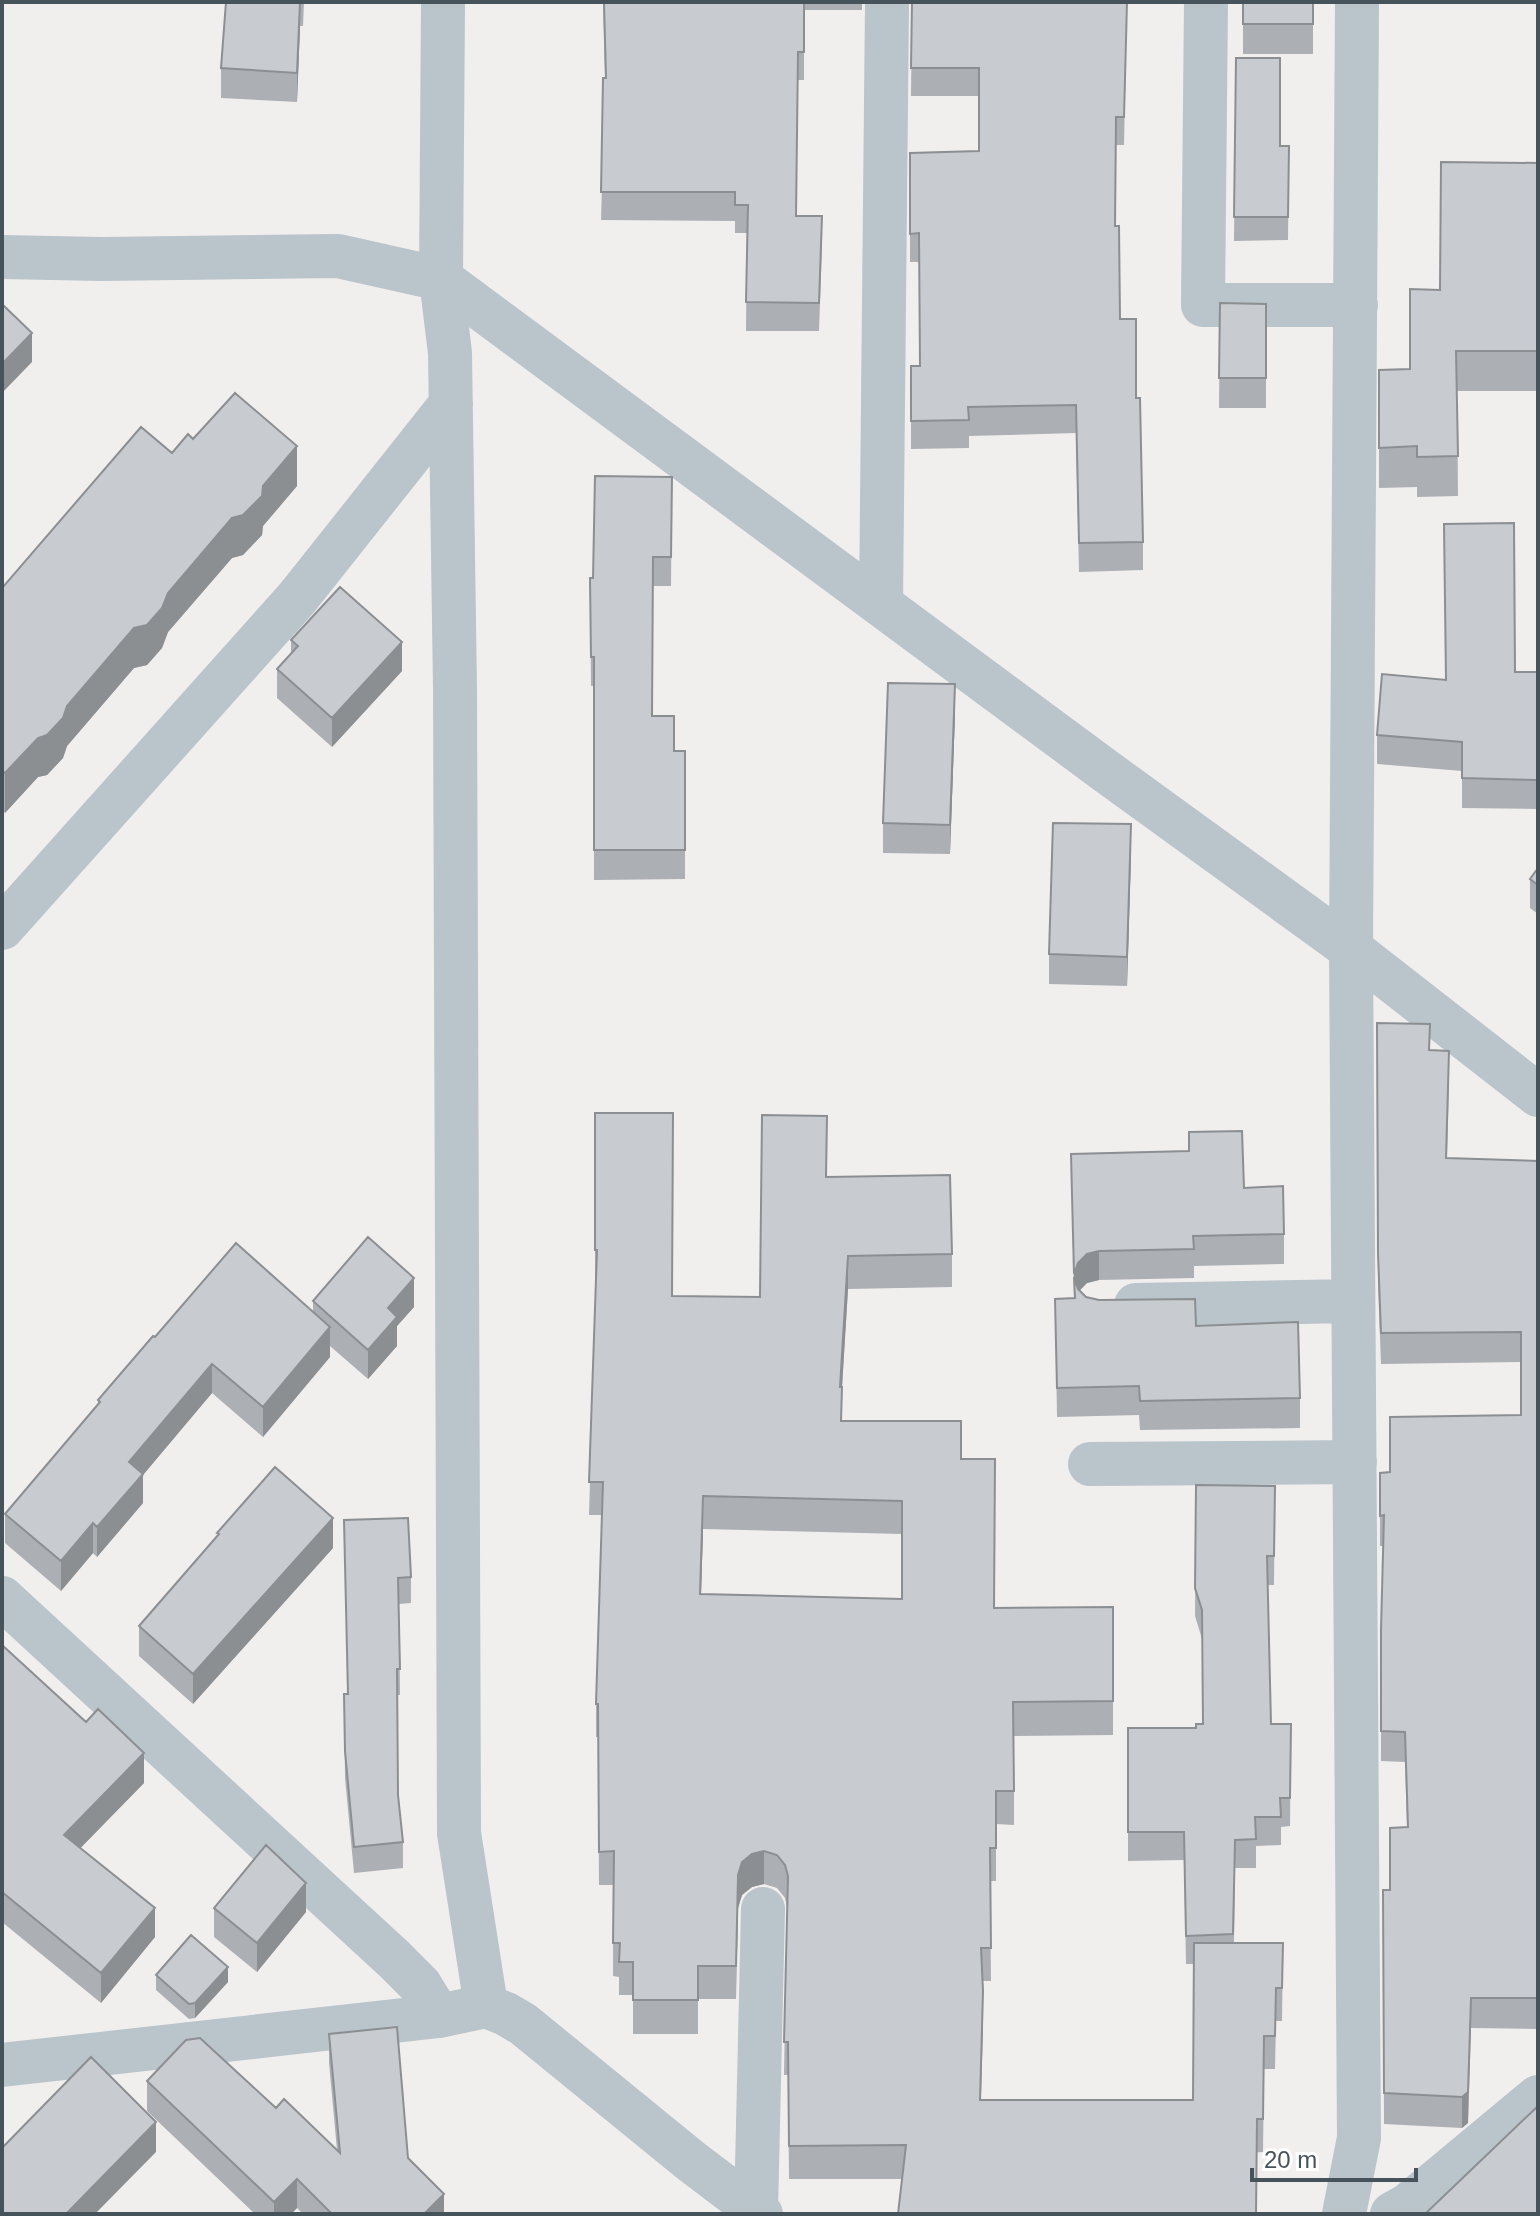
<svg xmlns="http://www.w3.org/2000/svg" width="1540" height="2216" font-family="Arial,sans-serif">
	<rect width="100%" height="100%" fill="#f1eeee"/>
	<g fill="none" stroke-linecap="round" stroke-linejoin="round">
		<path stroke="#b9c4cb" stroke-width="44" d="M443 2 441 279 450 353 455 688 459 1833 486 2006
			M1206 2 1203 305H1356
			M2 257 101 259 338 256 441 279 1103 769 1351 949 1538 1095
			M881 604 887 2
			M2 928 298 597 451 404
			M1136 1305 1353 1301
			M1090 1464 1355 1462
			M2 1598 394 1959 420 1985 439 2016
			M2 2065 439 2016 486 2006 506 2014 523 2024 691 2161 761 2214
			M756 2211 763 1909
			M1344 2214 1359 2138 1351 949 1357 2
			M1392 2214 1408 2205 1538 2097"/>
	</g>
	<path fill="#acafb4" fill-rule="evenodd" d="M226 2H304L303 26H300L297 102 221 98V68Z
		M603 2H862V10H804V80H798L796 216 822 245 819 331H746L747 233H735V221L601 220 605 78Z
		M912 2H1127L1124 145H1116L1115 226 1120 319 1136 398 1143 542V570L1079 572 1076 433 969 436V448L911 449V366H919V262H910V153L979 151V96H911Z
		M1243 2H1313V54H1243Z
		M1236 58 1280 146H1289L1288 240 1234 241Z
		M1538 163V391H1457L1458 496 1417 497V487L1379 488V370L1410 369 1440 290Z
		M1220 303 1266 304V408H1219Z
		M193 439 297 486 263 526 262 535 243 555 232 558 168 632 162 648 147 665 134 668 67 746 63 758 47 775 38 777 5 813 2 810V588L172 453Z
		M672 477 671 586H653L652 716 674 751H685V879L594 880V686H591L590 578H593Z
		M291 640 402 671 332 747 277 698V669L291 653Z
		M1515 672H1538V809L1462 808V771L1377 764V735L1446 680Z
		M955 714 950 854 883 853V823Z
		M1131 854 1127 986 1049 984V954Z
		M1538 868V914L1530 908V879Z
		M1377 1023 1430 1050 1449 1082 1447 1158 1538 1161V2029L1471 2028 1468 2123 1462 2128 1384 2124 1383 1890H1390L1407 1827 1405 1762 1381 1761V1630L1383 1546H1380V1473L1390 1472 1521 1415V1362L1381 1364 1378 1284Z
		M595 1113 672 1296 760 1297 827 1177 952 1254V1287L848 1289 842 1387V1421L961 1459 994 1608 1113 1607V1735L1014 1736V1825L996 1824V1881H990L991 1981H982L980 2100H1193L1194 1964H1186L1184 1860 1128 1861V1728H1196L1203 1724 1202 1639 1195 1616 1196 1485 1275 1486 1274 1585H1268L1271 1724H1291L1290 1826 1281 1827V1845L1256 1846V1868H1235L1234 1943H1283L1282 2021H1276L1275 2069H1264L1263 2152 903 2179H789L788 2075H784L787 1907 785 1898 777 1888 764 1884 752 1887 742 1895 738 1908 736 1999H698V2034H633V1995H619V1977L613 1976V1885H599L598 1737H596V1704L602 1515H589L596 1283 595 1284ZM703 1529 902 1534V1599L701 1594Z
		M1071 1154 1244 1188 1284 1234V1264L1194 1266V1278L1099 1280 1087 1283 1080 1290 1086 1297 1196 1326 1300 1398V1428L1140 1430 1139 1415 1057 1417 1055 1299 1074 1298Z
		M313 1301 414 1307 397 1326V1346L368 1379 330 1346V1357L263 1437 212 1393 143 1475V1503L97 1557 93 1553 61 1591 5 1543V1514L98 1405V1400L155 1337 313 1311Z
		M344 1520 411 1577V1603L399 1604 400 1695H397L398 1795 403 1842V1868L354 1873 345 1778 344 1694H348Z
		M217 1533 333 1548 193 1704 139 1656V1626L217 1537Z
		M2 1645 144 1783 80 1848 155 1937 101 2003 2 1922Z
		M214 1908 306 1912 257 1972 214 1937Z
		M156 1975 228 1982 195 2018 189 2019 156 1990Z
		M329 2034 408 2158 444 2214H303L297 2208 291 2214H255L147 2111V2081L276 2108 337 2150 329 2063Z"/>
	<path fill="#8c8f92" d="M300 2V26L297 102V73Z
		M32 333V362L2 393V364Z
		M297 446V486L263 526 262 535 243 555 232 558 168 632 162 648 147 665 134 668 67 746 63 758 47 775 38 777 5 813V773L67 706 134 628 168 593 232 518 263 486Z
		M402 642V671L332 747V718Z
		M955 684V714L950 854V825Z
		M1131 824V854L1127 986V957Z
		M1099 1251V1280L1087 1283 1078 1292 1074 1304V1274L1078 1263 1087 1254Z
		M848 1256V1289L840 1420V1387Z
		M414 1278V1307L397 1326V1346L368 1379V1350L388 1308Z
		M330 1327V1357L263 1437V1407Z
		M212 1364V1393L143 1475V1503L97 1557V1527L129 1462Z
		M703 1496V1529L700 1627V1594Z
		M333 1518V1548L193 1704V1674Z
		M93 1523V1553L61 1591V1561Z
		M144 1753V1783L64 1865V1835Z
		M764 1851V1884L752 1887 742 1895 738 1908 736 1999 738 1875 742 1862 752 1854Z
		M306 1883V1912L257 1972V1943Z
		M155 1908V1937L101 2003V1973Z
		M228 1967V1982L195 2018V2003Z
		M983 1991V2025L980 2133V2100Z
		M1471 1998 1468 2123 1462 2128V2097Z
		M156 2122V2152L95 2214H66Z
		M297 2179V2208L291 2214H274V2202Z
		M444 2194V2214H424Z"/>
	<path fill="#c8ccd1" stroke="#8c8f92" stroke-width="2" fill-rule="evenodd" d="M226 2H300L297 73 221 68Z
		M604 2H804V52H798L796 216H822L819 303 746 302 748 205H735V192H601L603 78H606Z
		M912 2H1127L1124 117H1116L1115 226H1119L1120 319H1136V398H1140L1143 542 1079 543 1076 405 968 407 969 420 911 421V366H920L919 233 910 234V153L979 151V68H911Z
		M1243 2H1313V24H1243Z
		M1236 58H1280V146H1289L1288 217H1234Z
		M1441 162 1538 163V351H1456L1458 456 1417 457V446L1379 448V370L1410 369V289L1440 290Z
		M1220 303 1266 304V378H1219Z
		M2 304 32 333 2 364Z
		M235 393 297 446 263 486 262 496 243 515 232 518 168 593 162 608 147 625 134 628 67 706 63 718 47 735 38 738 5 773 2 771V588L141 427 172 453 188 434 193 439Z
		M595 476 672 477 671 557H653L652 716H674V751H685V850H594V657H591L590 578H593Z
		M1514 523 1515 672H1538V780L1462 778V742L1377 735 1382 674 1446 680 1444 524Z
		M340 587 402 642 332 718 277 669 298 646 291 640Z
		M888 683 955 684 950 825 883 823Z
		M1053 823 1131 824 1127 957 1049 954Z
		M1538 868V885L1530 879Z
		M1377 1023 1430 1024 1429 1050 1449 1051 1446 1158 1538 1161V1998H1471L1468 2092 1462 2097 1384 2093 1383 1890H1390V1828L1408 1827 1405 1732 1381 1731V1630L1384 1515 1380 1516V1473L1390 1472V1417L1521 1415V1332L1381 1333 1378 1253Z
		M595 1113H673L672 1296 760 1297 762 1115 827 1116 826 1177 950 1175 952 1254 848 1256 840 1387H842L841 1421H961V1459H995L994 1608 1113 1607V1701L1013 1702 1014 1791H996V1848H990L991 1948H981L983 1991 980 2100H1193L1194 1943H1283L1282 1988H1276L1275 2036H1264L1263 2119H1257L1256 2214H898L906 2145 789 2146 788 2042H784L788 1876 785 1865 777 1855 764 1851 752 1854 742 1862 738 1875 736 1966H698V2000H633V1962H619L620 1943H613L614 1851 599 1852 598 1704H596L603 1482H589L597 1250H595ZM703 1496 902 1501V1599L700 1594Z
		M1242 1131 1244 1188 1283 1186 1284 1234 1193 1236 1194 1249 1099 1251 1087 1254 1078 1263 1074 1274 1071 1154 1189 1151V1132Z
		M368 1237 414 1278 388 1308 397 1317 368 1350 313 1301Z
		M236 1243 330 1327 263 1407 212 1364 129 1462 143 1474 97 1527 93 1523 61 1561 5 1514 100 1402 98 1400 153 1336 155 1337Z
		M1074 1277 1078 1289 1086 1297 1099 1300 1195 1299 1196 1326 1298 1322 1300 1398 1140 1401 1139 1386 1057 1388 1055 1299 1075 1298Z
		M275 1467 333 1518 193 1674 139 1626 219 1534 217 1533Z
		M1196 1485 1275 1486 1274 1556H1267L1271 1724H1291L1290 1798H1280L1281 1817H1255L1256 1839 1235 1840 1233 1934 1186 1936 1184 1832H1128V1728H1196V1724H1203L1202 1610 1195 1588Z
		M408 1518 411 1577 398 1578 400 1669H397L398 1795 403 1842 354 1847 345 1751 344 1694H348L344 1520Z
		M2 1645 86 1722 98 1709 144 1753 64 1835 155 1908 101 1973 2 1892Z
		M266 1845 306 1883 257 1943 214 1908Z
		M191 1935 228 1967 195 2003 189 2004 156 1975Z
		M397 2027 408 2158 444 2194 424 2214H332L297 2179 274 2202 147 2081 186 2040 200 2038 276 2108 284 2099 340 2153 329 2034Z
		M91 2057 156 2122 66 2214H2V2148Z
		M1538 2106V2214H1425Z"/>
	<rect width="1540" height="2216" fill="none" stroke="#46535b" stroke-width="8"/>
	<path d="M1252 2168v12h164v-12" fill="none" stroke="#46535b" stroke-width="4"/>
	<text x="1264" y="2168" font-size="24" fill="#46535b" stroke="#ffffff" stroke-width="6" paint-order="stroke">20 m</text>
</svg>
